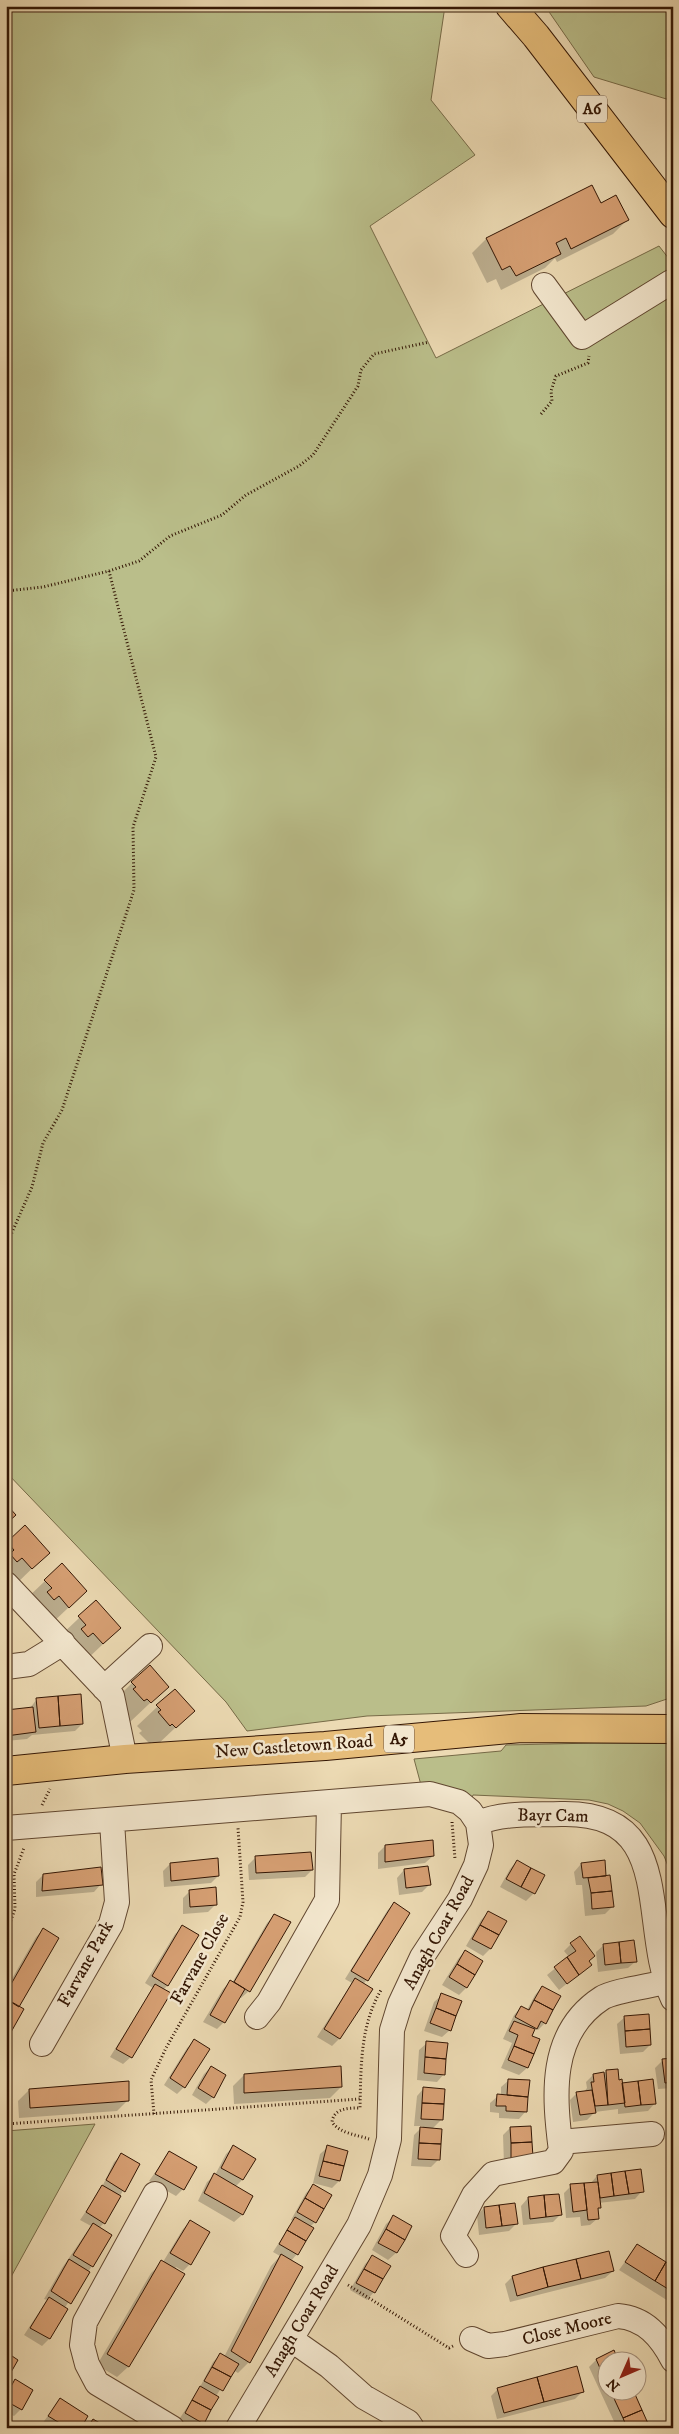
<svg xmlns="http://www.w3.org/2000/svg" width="679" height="2434" font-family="'IM FELL DW Pica',serif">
	<rect width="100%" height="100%" fill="#ecdab3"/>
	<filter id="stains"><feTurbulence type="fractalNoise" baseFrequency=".004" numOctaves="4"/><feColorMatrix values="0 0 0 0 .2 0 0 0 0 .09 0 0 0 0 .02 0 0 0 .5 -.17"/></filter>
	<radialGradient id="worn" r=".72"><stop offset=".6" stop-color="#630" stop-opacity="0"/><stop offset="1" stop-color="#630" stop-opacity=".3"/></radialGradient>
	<path fill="#babe8a" stroke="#766a47" d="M6 6H445L431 100 475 155 370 226 436 358 659 246 673 264V1697L646 1706 367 1716 247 1731 226 1702 6 1472Z
		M545 6H673V101L594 77Z
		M594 1743H663L673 1745V1911L668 1866 664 1856 640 1823 623 1811 608 1804 589 1800 473 1795 471 1800 421 1785 414 1759 501 1751 506 1745Z
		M95 2124 6 2286V2131Z"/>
	<path fill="#0003" d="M600 205 627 220 613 234 557 262 555 258 545 268 501 290 496 279 487 283 472 253 486 239Z
		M25 1527 48 1553 12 1588 6 1582V1544Z
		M45 1581 86 1591 49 1626 25 1600Z
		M96 1602 120 1628 83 1663 59 1637Z
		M132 1683 167 1687 130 1722 113 1702Z
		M175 1690 193 1711 156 1746 152 1742 150 1744 139 1733 142 1731 137 1726Z
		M37 1699 82 1724 75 1731 32 1735 27 1739 6 1741V1711L30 1708Z
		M385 1846 433 1856 425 1863 378 1869V1853Z
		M255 1858 312 1870 305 1877 249 1880 248 1865Z
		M517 1861 543 1876 534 1893 526 1901 500 1887 510 1869Z
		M170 1864 218 1876 211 1883 164 1887 163 1871Z
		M581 1864 605 1877 613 1906 605 1914 585 1916 582 1885H576L574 1872Z
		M404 1870 429 1885 422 1892 399 1895 397 1878Z
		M43 1875 101 1884 94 1892 36 1897V1882Z
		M190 1891 215 1905 208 1912 183 1914V1898Z
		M394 1903 367 1980 363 1984 371 1989 339 2039 332 2046 317 2037 352 1983 345 1979 387 1911Z
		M488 1913 505 1922 490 1949 483 1956 466 1946 481 1920Z
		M275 1915 249 1991 241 1998 239 1997 224 2022 217 2029 203 2022 223 1989 230 1982 232 1983 267 1923Z
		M183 1927 168 1985 163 1990 131 2057 123 2064 110 2057 153 1988 145 1983 175 1934Z
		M43 1930 17 2007 6 2038V1989L36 1937Z
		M571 1944 590 1965 559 1990 547 1975 569 1957 564 1951Z
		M604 1945 636 1961 628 1968 598 1972 596 1952Z
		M465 1951 482 1962 466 1988 459 1995 442 1985 458 1959Z
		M542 1987 545 2023 538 2030 535 2029 533 2031 531 2037 538 2040 527 2068 519 2075 501 2068 512 2043 503 2039 514 2015 521 2007 527 2010 535 1995Z
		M442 1995 450 2030 442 2037 424 2031 434 2002Z
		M625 2017 650 2045 643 2052 620 2054 617 2024Z
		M195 2041 184 2087 177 2094 164 2085 187 2048Z
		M427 2043 444 2074 437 2082 417 2080 419 2050Z
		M673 2059V2088L658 2089 655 2068 662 2061Z
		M211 2067 213 2097 206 2104 192 2095 204 2074Z
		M606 2071 621 2084 655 2103 648 2111 618 2114V2109L595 2112 587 2120 573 2122 570 2100 577 2093 584 2092 587 2088 586 2082 593 2075H603Z
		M244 2075 341 2087 330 2098 234 2104 233 2086Z
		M509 2080 526 2111 519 2119 499 2118V2113L490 2112V2103L498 2096H501V2087Z
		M424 2088 444 2090 441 2120 432 2129 438 2160 431 2167 411 2166 414 2135 423 2126H414L417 2096Z
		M29 2090 128 2100 117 2111 19 2118 18 2101Z
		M673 2118V2154H671L668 2123Z
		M510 2128 532 2157 504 2165 503 2135Z
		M233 2147 254 2159 242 2180 235 2187 251 2196 242 2215 234 2222 198 2201 207 2182 215 2175 226 2154Z
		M328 2147 347 2152 339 2181 332 2188 313 2183 320 2154Z
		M169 2153 183 2189 176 2196 149 2181Z
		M122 2155 138 2165 104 2223 99 2228 92 2266 64 2309 66 2310 49 2339 42 2346 24 2335 47 2300 44 2299 62 2268 91 2226 80 2220 101 2189 114 2162Z
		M597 2176 642 2191 635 2199 598 2203V2218L590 2225 581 2226 580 2217 566 2218 564 2193 571 2186 590 2184Z
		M313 2186 315 2222 310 2227 312 2228 297 2254 291 2261 249 2362 238 2373 233 2370 216 2396 202 2423 198 2428H190L178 2421 199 2389 213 2362 220 2355 224 2357 271 2266 280 2256 273 2252 293 2221 291 2220 306 2193Z
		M528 2198 560 2215 553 2222 523 2225 521 2206Z
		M484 2208 516 2224 509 2231 479 2235 477 2215Z
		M394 2217 411 2226 396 2253 388 2260 372 2250 386 2224Z
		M190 2222V2264L183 2271 176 2267 128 2367 117 2377 97 2365 151 2273 163 2262 183 2229Z
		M637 2245 673 2268V2304L619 2270Z
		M372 2257 374 2292 367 2300 350 2290 365 2264Z
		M613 2271 605 2278 510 2302 505 2284 512 2277Z
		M613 2352 606 2362V2392H632L649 2428H617L589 2367 596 2360Z
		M15 2381 21 2409 14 2416 6 2412V2391Z
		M498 2389 583 2391 575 2399 497 2419 491 2396Z
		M60 2399 80 2428H49L42 2424Z"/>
	<path fill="#d7a074" stroke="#331604" d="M592 185 601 203 616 195 629 220 571 249 566 238 556 243 561 254 516 276 510 266 502 270 486 238Z
		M6 1504 16 1515 6 1524Z
		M25 1525 50 1553 32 1569 22 1558 17 1562 10 1554 14 1550 7 1542Z
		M62 1563 87 1591 69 1608 59 1596 54 1600 47 1592 52 1588 44 1580Z
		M96 1600 121 1628 103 1644 93 1633 88 1637 81 1629 86 1625 78 1616Z
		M150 1665 169 1687 151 1703 147 1699 144 1701 133 1689 136 1687 131 1682Z
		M175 1689 195 1711 176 1728 172 1724 170 1726 158 1712 161 1710 156 1705Z
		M81 1694 83 1724 60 1726 58 1696Z
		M58 1696 60 1726 39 1728 36 1698Z
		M33 1707 36 1732 6 1736V1710Z
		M433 1840 434 1856 385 1862V1845Z
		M311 1852 313 1870 256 1873 255 1856Z
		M218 1858 219 1876 171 1881 170 1863Z
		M517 1860 531 1868 521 1887 506 1879Z
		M605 1860 606 1876 583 1878 581 1863Z
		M428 1866 431 1885 406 1888 404 1869Z
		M101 1867 103 1885 42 1891 43 1874Z
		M531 1868 545 1875 535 1894 521 1887Z
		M610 1875 612 1891 591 1893 588 1878Z
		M216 1887 217 1905 190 1907 189 1890Z
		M612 1891 614 1907 592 1909 591 1893Z
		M394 1902 410 1913 368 1981 351 1971Z
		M488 1911 507 1921 499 1935 480 1925Z
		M274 1914 291 1922 250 1992 234 1982Z
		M182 1925 199 1935 168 1986 152 1976Z
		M480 1925 499 1935 491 1949 472 1939Z
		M43 1928 59 1938 19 2007 6 1999V1993Z
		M580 1936 595 1956 589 1961 592 1965 579 1975 567 1957 576 1951 570 1943Z
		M634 1940 637 1962 621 1963 619 1942Z
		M619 1942 621 1963 605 1965 603 1944Z
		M465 1950 483 1961 475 1975 457 1964Z
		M567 1957 579 1975 567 1984 554 1967Z
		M457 1964 475 1975 467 1988 449 1977Z
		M355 1978 373 1989 340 2039 324 2029Z
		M230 1980 245 1989 225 2023 210 2015Z
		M155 1984 171 1993 132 2058 116 2049Z
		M542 1986 561 1996 553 2010 534 2000Z
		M441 1993 462 2001 456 2016 436 2008Z
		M534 2000 553 2010 546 2024 541 2021 537 2029 515 2017 521 2006 529 2010Z
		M10 2001 24 2009 6 2041V2007Z
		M436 2008 456 2016 451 2031 430 2023Z
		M649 2014 650 2029 625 2031 624 2016Z
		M514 2021 535 2029 532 2036 540 2039 534 2054 514 2046 518 2035 509 2031Z
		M650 2029 651 2045 626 2047 625 2031Z
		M194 2039 210 2049 185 2088 170 2078Z
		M426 2041 448 2043 446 2059 425 2057Z
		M514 2046 534 2054 528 2068 508 2060Z
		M425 2057 446 2059 445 2075 424 2073Z
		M673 2058V2082L665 2083 662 2059Z
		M211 2066 226 2075 214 2098 198 2088Z
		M341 2066 342 2087 244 2093V2074Z
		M618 2069 619 2080 622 2079 625 2103 608 2105 606 2070Z
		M604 2072 608 2105 595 2106 591 2082H594L593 2074Z
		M508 2079 530 2080 528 2097 507 2095Z
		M653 2079 656 2104 641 2105 638 2081Z
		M129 2081V2101L30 2108 29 2089Z
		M638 2081 641 2105 625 2107 622 2083Z
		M423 2087 445 2089 444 2104 422 2103Z
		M592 2090 596 2113 580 2115 576 2092Z
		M497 2094 528 2097 527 2112 506 2111V2106H496Z
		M422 2103 444 2104 443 2120 421 2119Z
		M531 2126 532 2142 511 2143 510 2127Z
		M420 2127 442 2129 441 2144 419 2143Z
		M532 2142 533 2157 511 2159V2143Z
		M419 2143 441 2144 440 2160 418 2159Z
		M233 2145 256 2159 243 2180 221 2168Z
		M327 2145 348 2151 344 2166 323 2161Z
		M169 2151 197 2167 184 2190 155 2174Z
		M121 2153 140 2164 125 2192 106 2180Z
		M323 2161 344 2166 340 2181 319 2176Z
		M641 2169 644 2192 629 2194 625 2171Z
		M625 2171 629 2194 614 2196 611 2173Z
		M214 2173 253 2196 243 2215 204 2193Z
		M611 2173 614 2196 600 2198 597 2175Z
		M598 2182 601 2208H598L599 2219 588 2220 584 2183Z
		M584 2183 587 2210 573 2212 570 2184Z
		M313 2184 332 2195 324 2209 305 2198Z
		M102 2185 121 2196 105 2224 86 2212Z
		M559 2194 562 2215 546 2217 544 2195Z
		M544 2195 546 2217 530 2219 528 2197Z
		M305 2198 324 2209 316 2223 297 2212Z
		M515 2203 518 2224 502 2226 499 2205Z
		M499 2205 502 2226 486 2228 484 2207Z
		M393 2215 412 2226 405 2240 386 2229Z
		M295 2217 314 2228 306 2241 287 2230Z
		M190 2220 210 2232 191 2265 170 2253Z
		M93 2223 112 2235 93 2267 73 2255Z
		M386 2229 405 2240 397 2253 378 2243Z
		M287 2230 306 2241 298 2255 279 2244Z
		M637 2244 666 2262 655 2281 625 2262Z
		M609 2251 614 2271 581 2279 576 2259Z
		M281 2254 303 2267 250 2363 231 2351Z
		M372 2255 391 2266 383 2279 364 2269Z
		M69 2259 90 2272 71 2304 51 2291Z
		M576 2259 581 2279 548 2287 543 2267Z
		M161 2260 185 2274 129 2367 107 2354Z
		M666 2262 673 2266V2292L655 2281Z
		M543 2267 548 2287 517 2296 512 2276Z
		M364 2269 383 2279 375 2293 356 2283Z
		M49 2297 68 2309 50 2339 30 2328Z
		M614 2350 619 2362H606V2382L596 2359Z
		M6 2352 18 2360 6 2381Z
		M220 2353 239 2364 231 2377 212 2367Z
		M577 2366 584 2392 544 2402 537 2377Z
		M212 2367 231 2377 223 2391 204 2381Z
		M537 2377 544 2402 504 2413 497 2388Z
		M15 2379 33 2390 22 2410 6 2401V2396Z
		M200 2386 219 2397 211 2410 192 2400Z
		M611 2392H634L642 2410 623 2418Z
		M60 2398 88 2416 81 2428H68L48 2416Z
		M192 2400 211 2410 204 2424 185 2413Z
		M642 2410 650 2428H627L623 2418Z
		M93 2419 108 2428H87Z"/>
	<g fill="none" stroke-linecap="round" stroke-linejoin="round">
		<g stroke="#614730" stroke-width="26">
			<path id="minor" d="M544 285 582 337 671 282
				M6 1584 112 1696 125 1759
				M6 1667 29 1664 63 1643
				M104 1688 150 1646
				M478 1823C504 1812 534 1815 561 1814 679 1811 638 1924 673 1999
				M6 1828 430 1794 459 1802 470 1811 478 1823 481 1845 476 1865 460 1899 422 1957 400 2004 392 2030 389 2139 380 2175 359 2225 238 2428
				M257 2017 269 2002 327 1900 329 1803
				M42 2044 111 1924 117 1902 112 1821
				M560 2142 652 2134
				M155 2194 85 2322 82 2345 87 2364 97 2383 172 2428
				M466 2255 453 2236 474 2195 493 2174 553 2162 561 2151C554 2096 548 2033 602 1998 613 1991 650 1986 665 1982
				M472 2339 488 2346 505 2344 618 2316C645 2318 661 2337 673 2360
				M292 2340 329 2366 364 2397 408 2422 412 2428"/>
		</g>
		<g stroke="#331604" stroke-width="30">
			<path id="highway" d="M510 6 536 36 673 214
				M6 1771 125 1759 325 1746 521 1728 673 1729"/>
		</g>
		<path stroke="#331604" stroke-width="3" stroke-dasharray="1 2.5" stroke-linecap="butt" d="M541 414 552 401 551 391 556 376 588 363 589 356
			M6 591 43 587 109 571 139 561 170 536 222 515 246 495 299 466 313 455 358 386 361 370 374 354 429 342
			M6 1246 32 1187 43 1143 62 1110 134 890 133 827 156 757 109 571
			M42 1805 50 1789
			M452 1822 455 1859
			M6 1934 15 1909 14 1874 24 1848
			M154 2114 151 2080 166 2048 240 1917 243 1902 238 1828
			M6 2124 360 2099
			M369 2139C357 2135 339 2133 332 2122 334 2108 348 2108 360 2108 361 2067 360 2026 381 1990
			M348 2285 449 2348 453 2346
			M6 2427 8 2428"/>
		<use href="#minor" stroke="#f3e7ce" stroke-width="24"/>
		<use href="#highway" stroke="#e6bd7a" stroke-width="28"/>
	</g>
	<g text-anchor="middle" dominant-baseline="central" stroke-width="5" stroke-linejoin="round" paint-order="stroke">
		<g fill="#f3e7ce" stroke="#6d5541" stroke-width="1">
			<rect x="577" y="95.5" width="30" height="27" rx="4"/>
			<rect x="384" y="1725.5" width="30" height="27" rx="4"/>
		</g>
		<g font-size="16" font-weight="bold" fill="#331604">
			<text x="592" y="109">A6</text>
			<text x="399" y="1739">A5</text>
		</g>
		<g font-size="18" fill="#331604" stroke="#f3e7ce">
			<text transform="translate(294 1747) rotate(-4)">New Castletown Road</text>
			<text transform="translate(553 1816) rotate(1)">Bayr Cam</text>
			<text transform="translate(439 1933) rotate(-61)">Anagh Coar Road</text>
			<text transform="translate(200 1959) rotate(-61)">Farvane Close</text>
			<text transform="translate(86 1964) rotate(-61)">Farvane Park</text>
			<text transform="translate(302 2321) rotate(-59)">Anagh Coar Road</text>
			<text transform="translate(567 2329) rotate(-14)">Close Moore</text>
		</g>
	</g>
	<rect width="679" height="2434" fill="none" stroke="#ecdab3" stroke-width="25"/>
	<rect x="8" y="8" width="664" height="2419" fill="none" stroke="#331604" stroke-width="2.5"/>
	<rect x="12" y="12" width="654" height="2409" fill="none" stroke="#331604"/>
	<g transform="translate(622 2376) rotate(225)"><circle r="24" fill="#f3e7ce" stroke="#a6937d"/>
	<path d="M0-4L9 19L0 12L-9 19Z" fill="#8f2418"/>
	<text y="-8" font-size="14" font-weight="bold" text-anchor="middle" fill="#331604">N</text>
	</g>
	<rect width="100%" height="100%" filter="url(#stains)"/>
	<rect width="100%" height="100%" fill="url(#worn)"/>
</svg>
